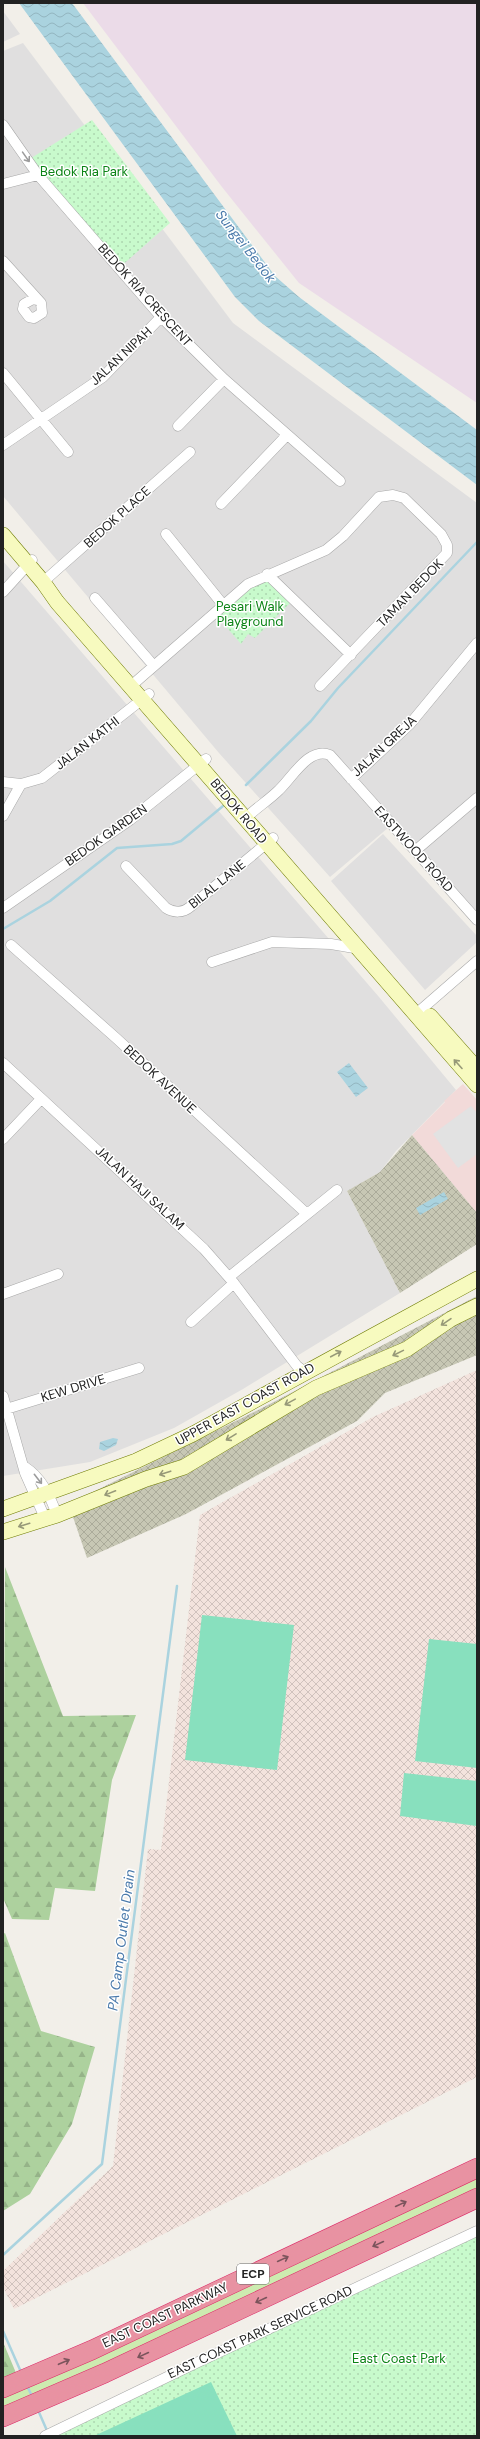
<svg xmlns="http://www.w3.org/2000/svg" width="480" height="2439" font-family="'DM Sans',sans-serif">
	<defs>
		<pattern id="military-cross-hatch" width="8" height="8" patternUnits="userSpaceOnUse"><rect width="8" height="8" fill="#f3e3dd"/><path d="M0 0l8 8M0 8l8-8" fill="none" stroke="#d0c2bd"/></pattern>
		<pattern id="construction-cross-hatch" width="8" height="8" patternUnits="userSpaceOnUse"><rect width="8" height="8" fill="#c7c7b4"/><path d="M0 0l8 8M0 8l8-8" fill="none" stroke="#abab9a"/></pattern>
		<pattern id="forest-firs" width="22" height="20" patternUnits="userSpaceOnUse"><rect width="22" height="20" fill="#add19e"/><path d="M5 1l3.5 6h-7zM16 11l3.5 6h-7z" fill="#95b388"/></pattern>
		<pattern id="park-dots" width="8" height="8" patternUnits="userSpaceOnUse"><rect width="8" height="8" fill="#c8facc"/><path d="M2 2h.1M6 6h.1" fill="none" stroke="#acd6af" stroke-width="1.8" stroke-linecap="round"/></pattern>
		<pattern id="water-waves" width="16" height="10" patternUnits="userSpaceOnUse"><rect width="16" height="10" fill="#aad3df"/><path d="M0 5q4-4 8 0t8 0" fill="none" stroke="#92b5bf"/></pattern>
	</defs>
	<rect width="100%" height="100%" fill="#f2efe9"/>
	<path fill="#e0dfdf" d="M3 11 20 34 3 42Z
		M23 43 233 323 477 503V914L395 822 330 877 219 753 3 496V51Z
		M3 561 379 997 456 1090 396 1151 380 1172 347 1191 400 1293 243 1389 174 1428 90 1462 3 1476Z
		M383 834 477 936V942L425 990 331 881Z"/>
	<path fill="#f2dad9" d="M463 1084 477 1100V1213L412 1135 445 1102 444 1101Z"/>
	<path fill="url(#military-cross-hatch)" d="M477 1370V2077L14 2309 3 2287V2271L113 2166 148 1849 161 1850 200 1515 373 1417Z"/>
	<path fill="#ebdbe8" d="M83 3H477V403L299 283 222 187Z"/>
	<path fill="url(#construction-cross-hatch)" d="M412 1135 477 1213V1244L400 1293 347 1191 380 1172Z
		M477 1296V1355L385 1393 357 1421 186 1514 87 1558 73 1517 87 1495 264 1407Z"/>
	<path fill="#cdebb0" d="M477 2177V2190L41 2394 3 2409V2388Z"/>
	<path fill="url(#forest-firs)" d="M5 1567 63 1716 136 1715 112 1780 95 1891 55 1888 49 1920 12 1919 3 1898Z
		M5 1933 41 2031 95 2047 72 2124 30 2194 3 2211V1934Z
		M3 2342 19 2380 3 2387Z"/>
	<path fill="url(#park-dots)" d="M92 120 170 223 119 268 28 160Z
		M266 577 292 601 255 638 248 634 241 644 216 615 249 586Z
		M477 2236V2436H53Z"/>
	<path fill="#88e0be" d="M202 1615 294 1625 277 1770 185 1760Z
		M429 1639 477 1644V1768L415 1761Z
		M404 1773 477 1781V1826L400 1816Z
		M211 2382 237 2436H94Z"/>
	<path fill="#e2e2e2" d="M471 1106 477 1113V1154L458 1168 433 1134Z"/>
	<path fill="url(#water-waves)" d="M19 3H72L275 276 299 297 477 430V485L259 321 235 297Z
		M349 1063 368 1088 356 1097 337 1072Z
		M444 1192 448 1199 420 1215 416 1208Z
		M113 1438 118 1439 116 1445 104 1451 99 1449 100 1442Z"/>
	<g fill="none" stroke-linecap="round" stroke-linejoin="round">
		<path stroke="#aad3df" stroke-width="2.5" d="M246 785 311 721 338 688 477 542
			M3 929 50 901 117 848 172 844 181 841 223 806
			M3 2255 102 2164 177 1586
			M3 2331 21 2372
			M27 2386 32 2396
			M38 2410 48 2433"/>
		<g stroke="#a9a9a9" stroke-width="11">
			<path id="minor" d="M3 125 38 175 161 317 224 379 340 481
				M3 184 38 175
				M3 261 41 303 42 313 34 318 29 317 23 309 24 304 33 299 38 300
				M3 373 68 452
				M178 426 224 379
				M3 445 103 377 161 317
				M221 504 287 435
				M166 534 224 606
				M267 574 351 655
				M43 582 190 452
				M3 592 32 560
				M95 598 154 666
				M131 686 248 584 326 550 343 536 379 497 393 495 404 498 441 534 447 545V553L320 686
				M351 779 410 724 477 643
				M3 782 21 784 42 778 149 694
				M3 816 21 784
				M246 818C256 808 269 800 279 790 292 778 309 746 330 755L477 920
				M415 851 477 798
				M126 866 166 908C174 913 183 913 190 907L273 838
				M3 908 130 820 206 759
				M11 945 116 1038 307 1214
				M212 962 272 942 331 944 360 949
				M416 1014 477 961
				M3 1063 204 1249 233 1282 297 1366 305 1372
				M3 1139 41 1099
				M229 1277 337 1190
				M3 1294 58 1274
				M191 1322 234 1283
				M3 1396 25 1473 45 1518
				M3 1410 139 1368
				M25 1467C42 1478 50 1496 57 1515
				M45 2436 194 2364 477 2231"/>
		</g>
		<g stroke="#707d05" stroke-width="16">
			<path id="secondary" d="M3 535 43 582 57 602 477 1085
				M430 1016 477 1069
				M3 1509 136 1461 193 1434 477 1279
				M3 1532 57 1515 146 1479 184 1467 316 1388 407 1349 451 1319 477 1306"/>
		</g>
		<g stroke="#dc2a67" stroke-width="20">
			<path id="motorway" d="M3 2388 92 2350 477 2168
				M3 2417 105 2373 477 2198"/>
		</g>
		<use href="#minor" stroke="#fff" stroke-width="10"/>
		<use href="#secondary" stroke="#f7fabf" stroke-width="15"/>
		<use href="#motorway" stroke="#e892a2" stroke-width="19"/>
	</g>
	<defs><path id="oneway-shaft" d="M-6 0H5M1.5-3L5.5 0L1.5 3" fill="none" stroke-width="1.6" stroke-linecap="round" stroke-linejoin="round"/></defs>
	<g stroke="#9c9c9c">
		<use href="#oneway-shaft" transform="translate(26 157) rotate(55)"/>
		<use href="#oneway-shaft" transform="translate(38 1479) rotate(52)"/>
	</g>
	<g stroke="#979978">
		<use href="#oneway-shaft" transform="translate(458 1064) rotate(-132)"/>
		<use href="#oneway-shaft" transform="translate(446 1322) rotate(146)"/>
		<use href="#oneway-shaft" transform="translate(398 1353) rotate(154)"/>
		<use href="#oneway-shaft" transform="translate(336 1354) rotate(-28)"/>
		<use href="#oneway-shaft" transform="translate(290 1402) rotate(151)"/>
		<use href="#oneway-shaft" transform="translate(231 1437) rotate(148)"/>
		<use href="#oneway-shaft" transform="translate(165 1473) rotate(162)"/>
		<use href="#oneway-shaft" transform="translate(110 1493) rotate(158)"/>
		<use href="#oneway-shaft" transform="translate(24 1525) rotate(163)"/>
	</g>
	<g stroke="#7b545c">
		<use href="#oneway-shaft" transform="translate(401 2204) rotate(-25)"/>
		<use href="#oneway-shaft" transform="translate(378 2244) rotate(155)"/>
		<use href="#oneway-shaft" transform="translate(283 2259) rotate(-25)"/>
		<use href="#oneway-shaft" transform="translate(261 2300) rotate(155)"/>
		<use href="#oneway-shaft" transform="translate(143 2355) rotate(155)"/>
		<use href="#oneway-shaft" transform="translate(64 2362) rotate(-23)"/>
	</g>
	<g text-anchor="middle" dominant-baseline="central" stroke-width="3" stroke-linejoin="round" paint-order="stroke">
		<rect fill="#fff" stroke="#646464" stroke-width="1" x="237" y="2264" width="32" height="20" rx="3"/>
		<g font-size="12" font-weight="bold" fill="#222">
			<text x="253" y="2274">ECP</text>
		</g>
		<g font-size="13" fill="#0c8416" stroke="#fff">
			<text x="84" y="171">Bedok Ria Park</text>
			<text x="250" y="606">Pesari Walk<tspan x="250" dy="15">Playground</tspan></text>
			<text x="399" y="2358">East Coast Park</text>
		</g>
		<g font-size="13" fill="#222" stroke="#fff">
			<text transform="translate(145 295) rotate(48)">BEDOK RIA CRESCENT</text>
			<text transform="translate(121 356) rotate(-43)">JALAN NIPAH</text>
			<text transform="translate(117 517) rotate(-42)">BEDOK PLACE</text>
			<text transform="translate(410 593) rotate(-46)">TAMAN BEDOK</text>
			<text transform="translate(87 743) rotate(-38)">JALAN KATHI</text>
			<text transform="translate(384 746) rotate(-43)">JALAN GREJA</text>
			<text transform="translate(239 811) rotate(50)">BEDOK ROAD</text>
			<text transform="translate(106 835) rotate(-35)">BEDOK GARDEN</text>
			<text transform="translate(414 849) rotate(48)">EASTWOOD ROAD</text>
			<text transform="translate(217 884) rotate(-39)">BILAL LANE</text>
			<text transform="translate(160 1079) rotate(43)">BEDOK AVENUE</text>
			<text transform="translate(140 1188) rotate(43)">JALAN HAJI SALAM</text>
			<text transform="translate(73 1388) rotate(-17)">KEW DRIVE</text>
			<text transform="translate(245 1404) rotate(-29)">UPPER EAST COAST ROAD</text>
			<text transform="translate(165 2315) rotate(-25)">EAST COAST PARKWAY</text>
			<text transform="translate(260 2332) rotate(-25)">EAST COAST PARK SERVICE ROAD</text>
		</g>
		<g font-size="14" font-style="italic" fill="#4a7aab" stroke="#fff">
			<text transform="translate(246 246) rotate(52)">Sungei Bedok</text>
			<text transform="translate(121 1940) rotate(-83)">PA Camp Outlet Drain</text>
		</g>
	</g>
	<rect width="480" height="2439" fill="none" stroke="#222222" stroke-width="8"/>
</svg>
